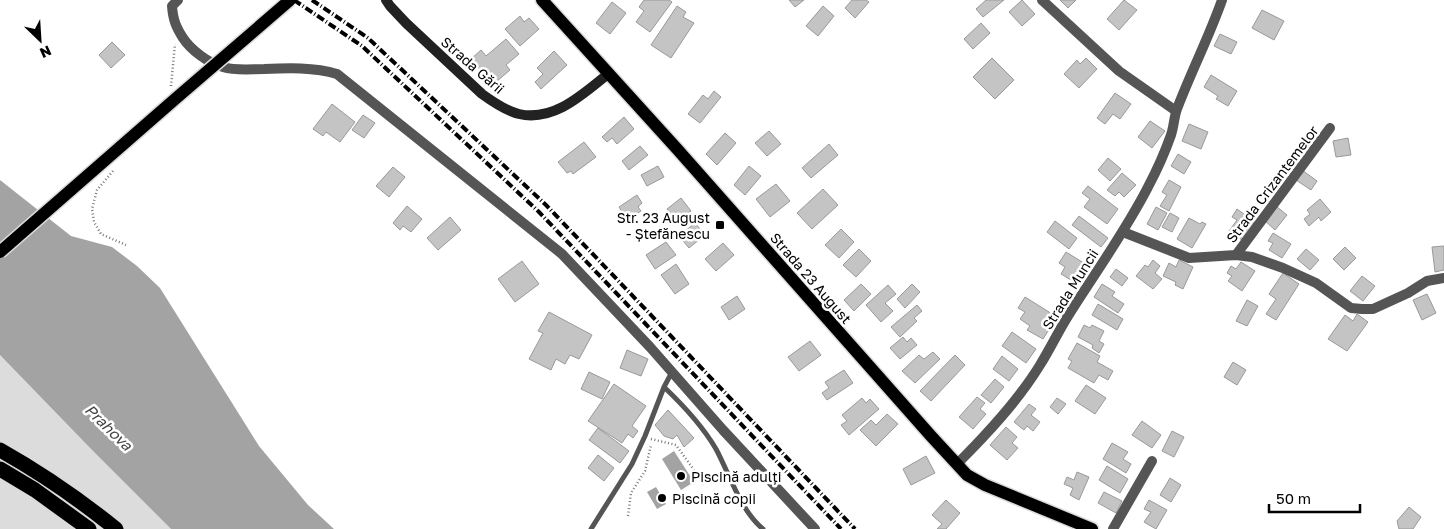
<svg xmlns="http://www.w3.org/2000/svg" width="1444" height="529" font-family="'Golos Text',sans-serif">
	<rect width="100%" height="100%" fill="#fff"/>
	<path fill="#dcdcdc" d="M0 355 92 450 171 529H0Z"/>
	<path fill="#a3a3a3" d="M0 180 71 236 112 247 137 266 160 288 259 446 308 505 334 529H171L92 450 0 355Z
		M674 451 694 482 681 490 662 459Z
		M656 487 666 504 657 509 647 492Z"/>
	<path fill="#c4c4c4" stroke="#999" d="M644 0H669L672 2 650 32 636 22 644 11 639 7Z
		M789 0H804L795 7Z
		M852 0H866L869 2 855 18 845 8Z
		M986 0H1004L983 17 976 9Z
		M1022 0 1035 14 1022 26 1009 12Z
		M1060 0H1076L1068 8Z
		M1124 0 1137 10 1119 30 1107 19Z
		M612 2 626 13 610 34 596 23Z
		M677 6 686 12 683 17 694 23 671 58 651 45Z
		M823 6 834 16 818 36 806 26Z
		M1262 10 1284 21 1274 40 1252 28Z
		M520 16 524 22 529 18 539 29 520 46 505 29Z
		M981 23 990 33 973 49 964 39Z
		M1220 34 1237 42 1231 54 1214 46Z
		M506 39 519 54 506 65 510 70 496 82 487 71 484 74 471 59 481 50 486 56Z
		M112 42 125 55 111 68 99 55Z
		M554 51 567 65 541 89 535 82 543 74 537 68Z
		M992 58 1014 80 995 99 973 77Z
		M1086 58 1097 69 1079 88 1064 74 1077 60 1080 64Z
		M1211 75 1237 91 1228 106 1216 99 1218 96 1204 87Z
		M714 91 721 97 700 123 688 114 703 95 708 99Z
		M1115 93 1131 104 1120 119 1113 114 1105 124 1097 118Z
		M332 104 355 122 340 142 326 132 323 136 313 129Z
		M363 115 375 123 364 138 352 130Z
		M624 117 634 129 617 144 612 138 607 142 602 137Z
		M1150 121 1165 131 1152 148 1138 137Z
		M1189 124 1208 132 1201 149 1182 141Z
		M769 131 781 144 767 156 755 143Z
		M725 133 736 143 717 165 706 154Z
		M1348 138 1351 155 1336 157 1333 141Z
		M584 142 596 157 573 174 571 171 567 173 558 162Z
		M829 144 838 155 811 178 802 168Z
		M640 146 648 155 629 170 622 161Z
		M1178 154 1191 162 1184 174 1171 166Z
		M1108 158 1121 169 1110 181 1098 170Z
		M658 166 664 177 647 186 641 175Z
		M749 166 761 176 745 195 734 185Z
		M393 167 405 177 389 197 376 186Z
		M1302 170 1317 181 1311 190 1296 180Z
		M1122 173 1136 185 1124 197 1119 192 1115 196 1107 190Z
		M1169 180 1181 187 1169 211 1160 206 1167 195 1162 192Z
		M776 184 790 201 770 217 756 199Z
		M1088 186 1118 209 1107 224 1084 207 1090 199 1082 193Z
		M823 189 838 205 812 229 797 213Z
		M637 195 642 203 638 207 641 211 627 220 619 207Z
		M681 198 691 211 676 221 667 209Z
		M1320 199 1331 212 1321 221 1319 217 1309 226 1304 219 1310 214 1307 210Z
		M407 206 422 219 411 232 403 226 400 230 393 223Z
		M1276 206 1287 215 1275 230 1264 220Z
		M1156 207 1167 213 1158 230 1147 224Z
		M1237 209 1255 222 1242 240 1229 231 1237 220 1232 217Z
		M1170 213 1179 218 1172 232 1162 227Z
		M1079 216 1108 238 1101 247 1072 225Z
		M450 217 461 230 438 250 427 238Z
		M1189 218 1200 224 1202 222 1206 224 1192 248 1177 239Z
		M1055 221 1077 238 1069 249 1047 232Z
		M695 223 705 235 689 248 679 236Z
		M841 229 854 242 839 258 825 245Z
		M1273 233 1291 244 1282 258 1269 250 1273 243 1268 241Z
		M666 242 676 255 655 269 646 255Z
		M723 243 734 255 716 271 705 259Z
		M1444 246V270L1435 272 1432 247Z
		M1345 247 1356 258 1344 270 1333 259Z
		M859 249 871 261 856 277 843 265Z
		M1306 249 1319 260 1310 270 1297 259Z
		M1066 252 1087 265 1078 279 1073 276 1071 280 1061 274 1065 267 1059 263Z
		M1153 260 1160 266 1155 273 1162 279 1153 289 1136 276 1145 265 1148 267Z
		M1179 260 1193 267 1183 289 1175 285 1176 282 1163 276 1169 263 1176 267Z
		M522 261 539 284 515 302 498 279Z
		M1241 262 1255 271 1242 291 1228 281 1232 276 1227 273 1231 266 1236 269Z
		M676 264 689 284 675 294 661 275Z
		M1116 269 1128 278 1122 286 1110 277Z
		M1283 273 1299 284 1276 320 1266 314 1276 299 1269 294Z
		M1362 276 1375 286 1363 301 1350 291Z
		M861 284 871 294 854 311 844 300Z
		M912 284 920 292 905 308 897 299Z
		M1102 284 1115 292 1112 296 1124 304 1118 313 1094 297Z
		M888 285 896 294 885 303 893 311 881 322 866 305Z
		M1427 294 1436 313 1422 320 1413 300Z
		M737 296 745 309 729 320 721 307Z
		M1025 297 1057 317 1043 339 1027 330 1030 326 1020 319 1025 312 1018 308Z
		M1247 300 1258 306 1247 326 1236 321Z
		M1098 304 1123 319 1117 330 1092 315Z
		M917 305 922 311 914 318 917 321 900 337 891 327Z
		M549 312 592 335 579 359 570 355 565 364 556 359 551 370 529 359 543 333 538 331Z
		M1357 314 1368 322 1347 351 1328 339 1345 315 1353 321Z
		M1084 325 1090 328 1092 325 1104 331 1099 341 1104 344 1099 353 1092 348 1093 345 1078 337Z
		M1012 332 1036 349 1026 363 1002 346Z
		M903 337 907 342 911 338 917 345 900 359 890 348Z
		M810 341 821 355 799 371 788 357Z
		M1077 343 1100 356 1097 362 1113 371 1108 380 1099 375 1094 383 1068 368 1072 361 1068 359Z
		M627 350 648 359 641 376 620 368Z
		M933 352 940 359 915 383 902 371 919 355 924 359Z
		M955 355 965 365 931 401 920 391Z
		M1002 356 1018 369 1009 381 993 369Z
		M1233 362 1246 370 1237 385 1224 377Z
		M844 370 853 383 827 400 822 393 829 388 825 382Z
		M589 372 610 382 602 399 581 389Z
		M995 379 1004 387 991 403 981 395Z
		M614 384 646 406 632 426 638 431 633 438 628 434 622 443 588 421Z
		M1086 385 1106 398 1095 414 1075 401Z
		M977 397 985 403 980 409 986 414 973 429 959 417Z
		M862 398 866 403 870 399 879 409 849 435 841 425 847 421 842 415Z
		M1057 398 1066 404 1058 414 1050 407Z
		M1029 404 1036 409 1031 415 1040 422 1033 431 1027 426 1024 430 1014 422Z
		M668 410 694 438 684 447 677 435 673 439 664 436 655 425Z
		M887 414 898 424 876 446 860 430 871 420 876 425Z
		M1142 421 1161 435 1152 448 1132 435Z
		M1006 427 1017 437 1012 443 1018 448 1007 460 990 445Z
		M598 428 629 451 620 463 589 440Z
		M1172 431 1184 437 1174 457 1162 451Z
		M1112 443 1128 452 1123 459 1131 464 1126 473 1103 459Z
		M598 455 614 468 604 481 588 468Z
		M926 456 935 473 911 485 903 469Z
		M1107 466 1128 479 1120 493 1099 480Z
		M1077 472 1089 477 1079 500 1070 495 1073 488 1064 484 1067 477 1074 480Z
		M1170 478 1181 485 1171 502 1160 495Z
		M1104 492 1122 501 1116 513 1098 503Z
		M946 500 960 513 946 529H937L942 524 932 515Z
		M1149 500 1167 510 1156 529 1144 522 1151 512 1144 509Z
		M1409 507 1421 517 1413 529H1399L1397 521Z"/>
	<g fill="none" stroke-linecap="round" stroke-linejoin="round">
		<g stroke="#dbdbdb" stroke-width="15">
			<path id="primary" d="M542 0 678 150 931 436 967 475 985 485 1092 529"/>
		</g>
		<g stroke="#dbdbdb" stroke-width="18">
			<path id="highway" d="M0 450C41 473 80 500 116 529
				M0 469 35 490 89 529"/>
		</g>
		<path stroke="#777" stroke-width="2.5" stroke-dasharray="1 2.5" stroke-linecap="butt" d="M171 86 175 44
			M113 171 97 190 92 209 94 222 101 234 126 245
			M651 439 676 445 704 484
			M628 516 631 493 645 471 651 445"/>
		<path stroke="#555" stroke-width="5" d="M672 372 664 387C684 406 702 425 716 449 730 475 740 510 763 529
			M591 529 632 464 645 436 664 387"/>
		<path stroke="#555" stroke-width="10" d="M178 0 172 6C173 20 176 27 183 38 191 50 208 63 223 67 236 71 251 69 264 69 288 68 314 67 337 74L562 254 650 347 723 430 815 529
			M1042 0 1119 71 1176 111
			M1123 232 1189 258 1236 255 1252 257 1283 268 1316 283 1351 308 1362 309H1373L1408 293 1427 281 1444 278
			M1236 255 1330 128
			M957 464C987 434 1018 401 1040 365 1050 349 1058 332 1068 316 1095 273 1125 232 1148 187 1157 170 1165 152 1171 135 1174 126 1174 117 1177 109 1191 72 1209 37 1222 0
			M1113 529 1152 461"/>
		<path stroke="#222" stroke-width="10" d="M386 0 390 6 406 23 482 94C493 102 506 111 519 114 554 122 583 94 608 74"/>
		<use href="#primary" stroke="#000" stroke-width="12"/>
		<use href="#highway" stroke="#000" stroke-width="15"/>
		<path stroke="#000" stroke-width="4" stroke-dasharray="8 2.5 1 2.5" stroke-linecap="butt" d="M294 0 362 46 539 212 841 529
			M312 0 368 38 546 205 855 529"/>
		<g stroke="#dbdbdb" stroke-width="15" stroke-linecap="butt">
			<path id="primary-bridge" d="M0 252 174 100 290 0"/>
		</g>
		<use href="#primary-bridge" stroke="#000" stroke-width="12"/>
	</g>
	<g fill="#000" stroke="#fff" stroke-width="2">
		<rect x="715" y="220" width="10" height="10" rx="2.5"/>
		<circle cx="681" cy="476" r="5"/>
		<circle cx="662" cy="498" r="5"/>
	</g>
	<g text-anchor="middle" dominant-baseline="central" stroke-width="5" stroke-linejoin="round" paint-order="stroke">
		<g font-size="14" fill="#000" stroke="#fff">
			<text transform="translate(473 65) rotate(41)">Strada Gării</text>
			<text transform="translate(1272 184) rotate(-53)">Strada Crizantemelor</text>
			<text transform="translate(811 278) rotate(49)">Strada 23 August</text>
			<text transform="translate(1070 289) rotate(-58)">Strada Muncii</text>
		</g>
		<g font-size="14" fill="#000" stroke="#fff" text-anchor="start">
			<text x="710" y="217" text-anchor="end">Str. 23 August<tspan x="710" dy="16">- Ștefănescu</tspan></text>
			<text x="691" y="476">Piscină adulți</text>
			<text x="672" y="498">Piscină copii</text>
		</g>
		<g font-size="15" font-style="italic" fill="#444" stroke="#fff">
			<text transform="translate(109 427) rotate(44)">Prahova</text>
		</g>
	</g>
	<g transform="translate(40 40) rotate(155)" stroke="#ffffff" stroke-width="4" paint-order="stroke">
	<path d="M0-4L9 19L0 12L-9 19Z" fill="#000000"/>
	<text y="-8" font-size="14" font-weight="bold" text-anchor="middle" fill="#000000">N</text>
	</g>
	<path d="M1269 504v8h91v-8" fill="none" stroke="#000000" stroke-width="2.5"/>
	<text x="1276" y="504" font-size="15" fill="#000000" stroke="#ffffff" stroke-width="4" paint-order="stroke">50 m</text>
</svg>
